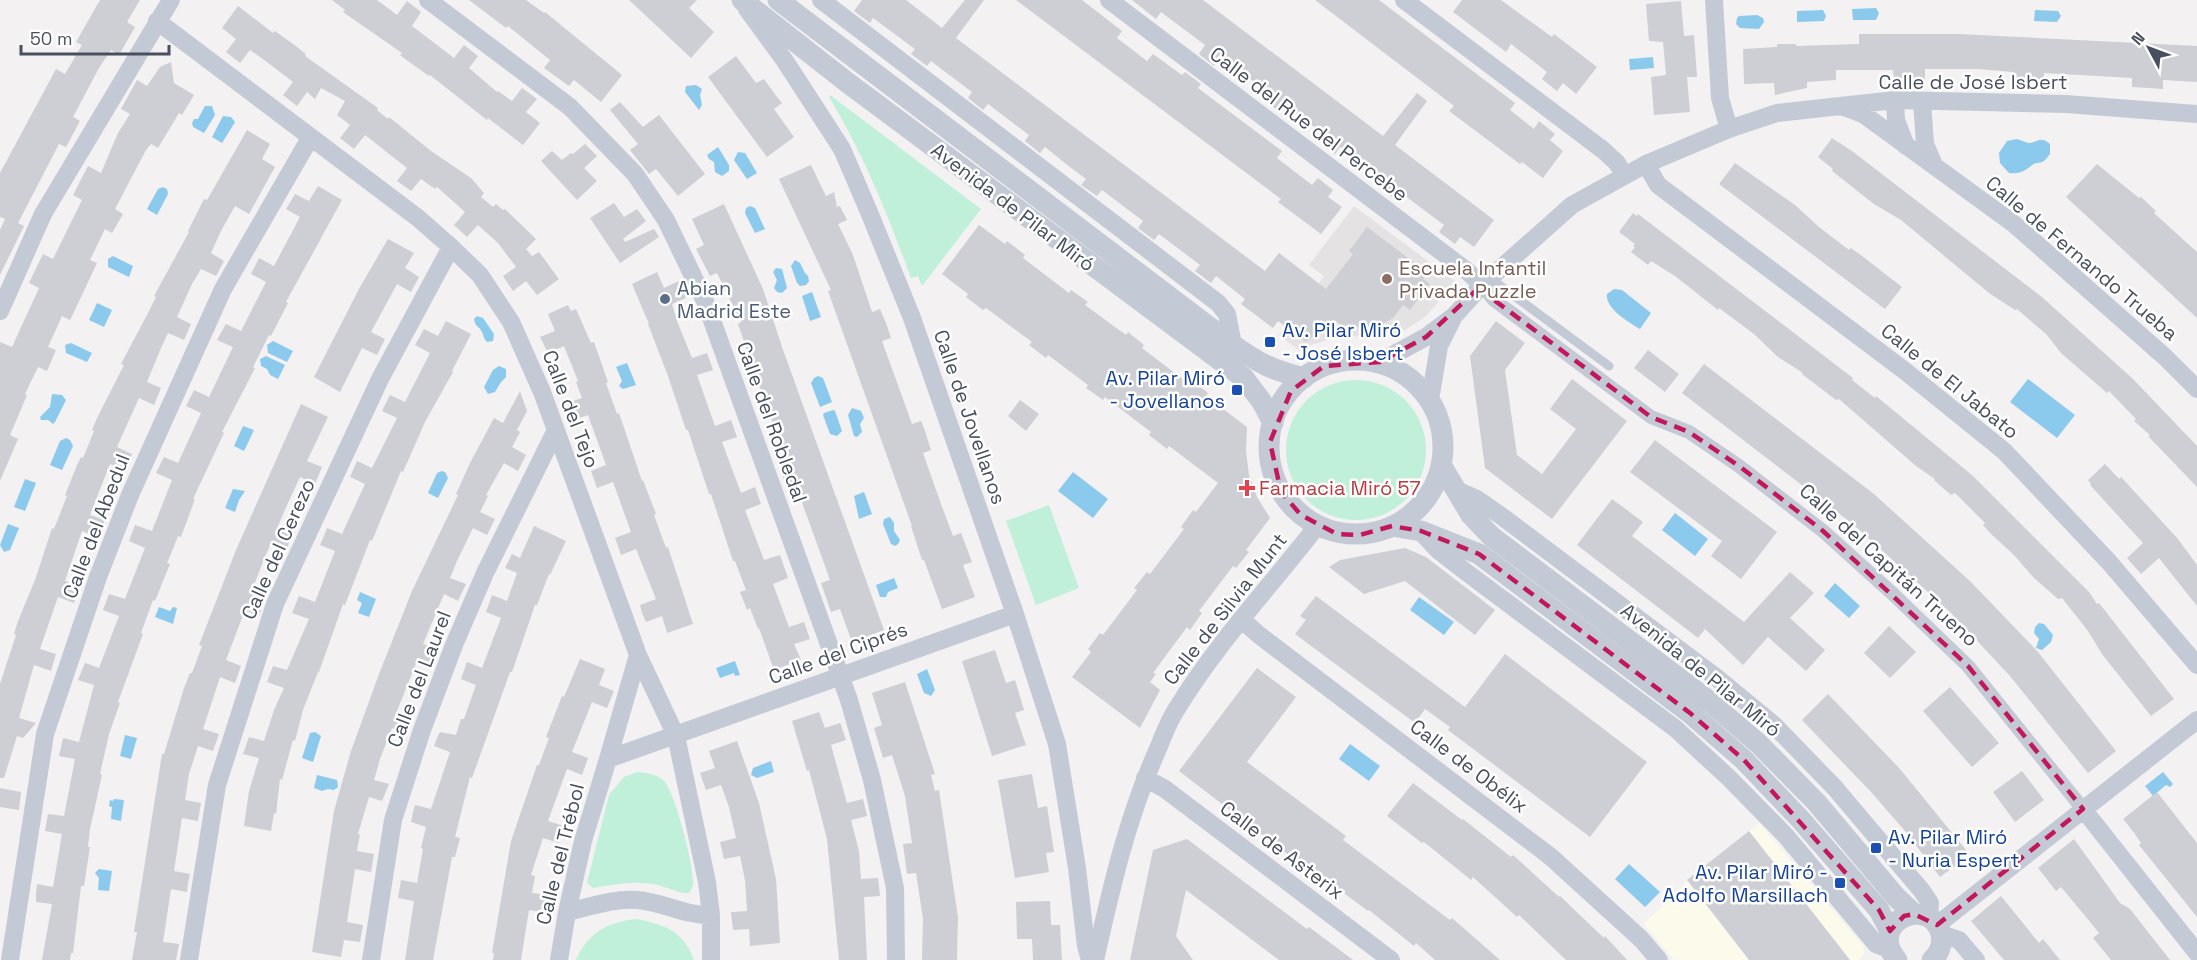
<svg xmlns="http://www.w3.org/2000/svg" width="2197" height="960" font-family="'Space Grotesk',sans-serif">
	<rect width="100%" height="100%" fill="#f3f1f1"/>
	<path fill="#fcfaeb" d="M1759 823 1864 947V953L1859 960H1674L1644 924 1690 879Z"/>
	<path fill="#e4e2e3" d="M1354 206 1456 282 1425 317 1397 335 1382 338 1350 336 1333 338 1311 345 1300 351 1279 335 1324 276 1309 265Z"/>
	<path fill="#c0f0da" d="M830 95 981 209 922 286 918 276 911 278C888 215 864 155 829 97Z
		M1286 450a70 70 0 1 1 140 0a70 70 0 1 1-140 0Z
		M1049 505 1079 588 1036 605 1006 521Z
		M637 772C646 773 657 774 664 781 675 792 695 869 693 885 693 886 690 892 690 893 678 894 670 888 658 885 636 880 615 884 593 888L587 883 609 795 624 777Z
		M636 919C665 925 683 930 694 960H576C588 933 607 922 636 919Z"/>
	<path fill="#8ccaed" d="M1876 8 1879 13 1876 20H1853L1852 9Z
		M1823 10 1826 16 1824 21 1797 22V11Z
		M2035 10 2058 11 2061 16 2057 22 2034 21Z
		M1757 15 1763 18 1764 22 1759 29 1740 28 1736 24 1737 18 1739 16Z
		M1653 57 1654 68 1630 70 1629 59Z
		M696 85 702 89 700 95 702 105 699 110 685 92 686 86Z
		M205 106H212L215 115 204 133 193 127 192 123 194 119H198Z
		M223 116 231 117 235 122 222 143 212 137Z
		M2017 139 2028 143C2038 143 2040 135 2050 144V154C2040 168 2040 159 2031 166 2023 172 2019 174 2009 173L2000 163 1999 153 2007 141Z
		M718 147 729 165V171L722 176 715 172 714 162 709 159 707 155Z
		M738 152 745 153 757 173 747 179 734 160Z
		M163 187 167 189 168 194 157 215 147 209 158 189Z
		M750 206 755 208 765 229 755 233 745 213 746 208Z
		M113 256 133 266 129 277 108 267V259Z
		M795 260 800 263 805 273 808 276 809 281 806 285 800 286 797 283 791 266Z
		M776 268 782 269 787 288 782 293 777 292 774 288 777 280 773 272Z
		M1614 289 1622 290 1651 313 1640 329C1628 322 1605 308 1607 294Z
		M812 292 821 317 810 321 802 296Z
		M97 303 112 310 104 327 89 320Z
		M477 316 483 318 494 334 493 341 487 342C483 338 484 336 482 332 479 326 475 327 474 319Z
		M273 341 293 351 287 362 268 353 267 345Z
		M71 343 92 353 87 362 66 353 65 345Z
		M266 356 285 365 278 379 270 375 267 369 261 366 260 359Z
		M627 363 636 385 623 389 619 386 622 381 616 367Z
		M499 366 506 369V377L501 382 495 392 488 394 484 387 493 370Z
		M818 376 823 378 832 402 820 407 811 383 814 378Z
		M2028 379 2075 415 2057 438 2010 402Z
		M52 394 62 395 66 400 55 422 53 424 48 420H41L40 417 50 407Z
		M852 408 861 411 864 418 860 424 862 432 857 437 854 436 848 415Z
		M833 410 835 411 842 431 837 436 830 434 823 415 824 413Z
		M243 426 254 430 244 451 234 446Z
		M66 438 70 440 73 446 62 470 50 465 60 441Z
		M442 471 445 472 448 478 438 498 428 493 437 473Z
		M1073 472 1108 499 1093 518 1058 491Z
		M25 479 36 483 25 511 14 507Z
		M233 489 245 491 239 500 235 512 225 508Z
		M864 492 872 514 859 519 854 496Z
		M1675 513 1708 539 1695 556 1662 530Z
		M890 517 894 523V531L900 540 898 544 895 546 891 544 883 524 884 519Z
		M8 524 19 528 10 550 4 552 0 545Z
		M894 578 898 588 888 592 886 597H880L876 585Z
		M1835 583 1860 606 1849 618 1824 596Z
		M360 592 376 599 369 617 358 613 362 603 357 600Z
		M1419 597 1454 622 1444 635 1410 610Z
		M159 607 170 611 173 607 177 608 173 624 155 617Z
		M2039 623 2044 624 2053 635 2051 642 2042 650 2036 648 2039 639 2034 633 2035 627Z
		M735 661 740 675 735 676 734 673 720 678 716 668Z
		M927 669 935 690 931 696 924 693 917 674Z
		M315 732 321 736 313 762 302 758 310 733Z
		M125 735 137 738 131 759 120 756Z
		M1350 744 1380 766 1369 781 1339 759Z
		M771 761 774 772 757 778 751 775 753 768Z
		M2163 772 2173 784 2170 787 2166 785 2153 796 2145 786Z
		M317 775 337 780 338 787 334 790 328 789 322 791 314 788Z
		M114 799 124 800 121 821 111 819 112 807 109 806 110 800 113 801Z
		M1629 864 1660 892 1645 907 1615 879Z
		M99 869 112 871 109 891 98 890 99 878 95 873Z"/>
	<path fill="#cdcfd5" d="M100 0H140L127 22 135 27 119 55 111 50 99 68 73 117 80 121 66 147 59 144 18 223 24 226 0 275V230L5 219 0 217V173L56 69 65 74 82 45 76 42Z
		M332 0H377L397 15 407 1 421 12 412 26 454 58 464 45 478 56 469 68 497 92 498 91 512 101 522 88 537 99 526 112 540 123 523 145 488 118 487 120 430 75 429 76 412 64 400 55 402 53 343 12 345 10Z
		M469 0H526L544 13 545 12 622 75 601 102 574 80 569 86 544 68 550 60 508 26 506 28Z
		M629 0H697L689 8 714 32 691 58Z
		M862 0H906L942 28 965 0H984L956 38 1265 271 1279 253 1326 289 1353 254 1349 251 1367 227 1428 273 1423 279 1430 284 1410 310 1403 305 1393 318 1382 324 1373 327H1344L1337 322 1329 334 1326 331 1313 336 1306 342 1278 321 1273 328 1241 304 1245 299 1216 276 1211 283 1195 271 1200 265 1179 249 1159 234 1154 240 1138 228 1143 221 1102 190 1097 196 1081 185 1086 179 1066 164 1045 147 1040 153 1025 141 1029 135 988 104 983 110 968 98 972 92 944 71 931 61 927 66 911 54 915 49 873 18 870 23 854 11Z
		M1016 0H1082L1122 31 1117 38 1147 61 1153 54 1182 75 1185 72 1201 84 1198 88 1282 151 1277 158 1312 185 1318 178 1333 190 1328 197 1342 207 1321 234 1278 202 1281 199Z
		M1132 0H1203L1383 136 1417 93 1427 101 1395 145 1494 220 1474 247 1460 237 1455 244 1439 232 1444 225 1400 192 1395 199 1387 193 1376 184 1381 177 1340 147 1335 154 1327 148 1320 142 1325 135 1281 102 1276 109 1260 97 1265 90 1221 57 1214 66 1199 54 1205 45 1161 12 1156 19Z
		M1315 0H1379L1515 103 1510 110 1534 129 1539 121 1555 134 1550 140 1563 151 1543 178 1522 162 1520 164 1449 111 1454 106Z
		M1462 0H1501L1552 37 1554 34 1597 67 1576 94 1563 83 1557 91 1542 79 1547 72 1511 44 1506 52 1453 12Z
		M1681 1 1684 36 1694 35 1697 77H1687L1690 112 1654 115 1651 77 1666 75 1663 42 1649 41 1646 4Z
		M238 6 273 33 275 31 293 44 306 54 305 56 378 108 377 110 388 119 389 117 431 151 471 178 484 193 481 197 493 207 496 204 503 210 505 209 536 239 526 249 532 256 539 252 559 279 537 295 526 281 513 291 503 276 516 267 498 243 478 225 467 237 454 225 465 212 437 187 435 189 421 179 411 191 397 181 407 168 365 135 354 149 340 138 350 125 337 115 345 101 321 88 315 99 307 92 297 106 283 95 293 82 267 62 250 50 240 63 226 52 236 39 222 28Z
		M1859 34H1959L2197 46V82L2163 80V89L2132 87V78L2044 73V83L2013 81V72L1978 69H1925V79H1894L1893 70H1836V80L1807 82V88L1775 95 1774 83 1744 84 1743 49 1777 47V44H1796V46L1859 44Z
		M736 56 756 83 764 79 777 97 782 103 774 109 794 137 767 157 708 77Z
		M171 62 174 83 194 95 182 115 179 113 158 148 151 144 146 150 115 209 123 214 112 233 105 229 90 260 97 263 74 312 70 320 62 316 48 347 56 350 47 371 38 367 25 394 27 395 10 435 18 439 0 481V342L12 347 39 288 29 283 43 254 53 259 82 200 73 195 88 166 101 173 118 133 130 114 121 109 137 80 147 86 160 67Z
		M620 102 643 127 659 115 705 174 678 196 656 169 649 174 630 150 638 144 610 110Z
		M247 130 270 144 262 159 275 167 249 214 235 206 221 231 211 253 224 261 216 276 201 269 192 284 177 317 191 324 184 340 168 333 161 348 147 382 161 388 154 405 139 398 117 447 132 454 125 470 110 464 90 515 105 520 98 537 82 531 65 581 80 586 74 603 58 597 40 649 56 654 51 671 34 665 19 718 36 723 23 738 17 736 4 778H0V684L16 635 14 634 18 621 35 580 52 528 54 529 67 496 65 495 77 465 81 457 83 458 94 431 92 430 97 418 124 365 121 364 148 313 156 297 154 296 189 232 188 231 204 199 207 200Z
		M1832 138 1852 151 2043 298 2133 379 2197 446V487L2148 436 2150 435 2134 421 2136 419 2109 391 2107 393 2061 353 2047 335 2017 309 2015 310 1989 293 1901 220 1874 204 1832 171 1833 169 1818 157Z
		M585 144 597 156 584 168 597 181 577 200 541 161 552 151 562 160 571 153 573 154Z
		M1735 163 1795 205 1819 227 1849 250 1851 248 1862 256 1902 287 1885 309 1719 184Z
		M2097 164 2139 198 2141 197 2156 211 2154 213 2197 252V318L2066 197Z
		M811 165 826 196 834 192 837 207 840 206 847 220 838 224 853 255 872 312 880 309 886 323 891 338 882 341 912 424 921 421 925 431 931 450 923 453 941 504 953 536 961 533 972 562 963 565 975 597 942 609 924 560H922L911 526H912L828 291 831 290 779 179Z
		M318 186 342 200 286 302 288 303 271 336 269 335 253 367 255 368 222 432 224 433 193 499H195L181 537 178 536 173 549 167 563 170 564 155 601 153 600 141 633 143 634 118 702 120 703 109 734 100 774 102 775 90 829 88 847H90L84 886H81L73 953H71L70 960H42L52 904 36 902V895L37 884 53 887 62 834 45 831 48 814 64 816 75 759 59 756 63 738 79 742 94 685 78 680 85 663 99 668 119 616 103 610 109 594 125 599 145 548 129 541 135 525 152 531 172 480 156 473 164 457 178 463 201 413 186 406 194 390 209 397 233 347 217 340 222 331 226 324 241 331 266 282 251 274 259 258 274 266 300 217 286 209 291 201 295 194 309 201Z
		M614 203 624 217 637 209 646 221 623 239 625 242 654 229 659 237 620 263 590 218Z
		M724 204 763 289 782 347 884 630 852 642 840 609 831 612 821 583 830 580 800 497 791 500 781 471 789 468 759 385 751 388 748 381 741 359 749 356 738 324 741 322 717 273 710 276 696 249 704 245 692 219Z
		M1633 213 1637 216 1638 214 1853 378 1852 380 1875 398 1876 396 1973 476 2089 592 2097 604 2099 603 2174 699 2151 716 2102 654 2088 631 2062 598 2058 599 2034 578 2014 555 1990 533 1983 525 1985 523 1955 493 1951 495 1934 480 1935 479 1916 466 1839 399 1836 400 1802 374 1803 373 1778 357 1754 334 1719 308 1718 310 1675 276 1651 261 1648 265 1631 252 1635 247 1633 246 1635 244 1619 232Z
		M979 225 1005 244 1007 241 1025 255 1023 258 1069 293 1071 290 1088 302 1085 305 1126 335 1128 332 1144 345 1142 348 1188 383 1190 380 1199 386 1208 393 1206 396 1247 427 1246 451 1249 475 1257 497 1270 518 1246 550 1249 552 1236 568 1233 566 1199 611 1202 613 1190 630 1187 627 1153 673 1156 674 1150 682 1160 690 1140 728 1072 677 1091 652 1088 649 1100 633 1103 635 1137 590 1134 588 1147 572 1150 574 1184 529 1181 527 1193 510 1196 512 1218 483 1169 446 1167 449 1149 435 1151 432 1105 397 1103 400 1086 388 1088 385 1048 355 1046 358 1029 345 1032 342 986 308 983 310 966 297 968 294 942 274Z
		M388 239 414 253 405 268 419 277 411 292 397 284 371 332 385 339 377 355 362 348 340 392 314 377 360 287Z
		M657 272 664 288 679 281 686 298 672 304 677 321 692 358 707 353 713 370 697 375 715 426 731 420 737 437 722 442 741 493 755 487 761 504 745 510 764 560 780 555 788 578 773 584 789 627 804 622 810 639 794 644 801 660 774 670 759 628 758 629 750 608 747 610 740 592 746 590 735 561H733L711 494H709L688 430H686L668 376 648 324H649L632 284Z
		M568 305 571 311 576 309 591 343 594 342 608 382 606 383 617 414 619 413 642 481 643 480 656 514 654 515 666 548 668 547 693 624 667 633 662 616 646 622 642 613 640 605 656 599 636 549 621 555 618 546 615 538 631 532 613 482 597 488 591 471 606 465 588 415 573 420 567 403 582 398 576 382 578 381 564 346 548 353 540 337 555 331 548 314Z
		M446 321 471 334 452 371 453 372 425 422 403 472 401 471 372 541 370 540 345 605 343 604 319 672H318L303 710 295 741 293 740 282 780 280 779 276 814 274 813 271 831 244 826 249 791 259 758 243 754 249 737 264 741 274 710 284 688 267 682 273 666 287 670 309 619 292 613 299 596 315 602 335 551 320 545 324 536 327 528 342 534 365 484 350 477 357 461 372 468 397 418 382 411 390 395 405 402 430 353 415 345 424 329 438 336Z
		M1496 321 1525 343 1505 370 1517 455 1542 474 1576 429 1550 409 1572 379 1627 421 1552 519 1485 468 1470 356Z
		M1648 350 1679 374 1665 392 1634 368Z
		M1704 364 1874 494 1971 582 2038 652 2116 751 2088 773 2010 676 1951 613 1854 525 1682 393Z
		M520 391 527 411 517 430 520 432 512 447 526 455 518 471 504 463 486 495 488 496 480 512 495 519 487 535 473 528 457 561 450 578 466 584 458 601 444 594 423 644 439 650 432 667 417 661 397 711 411 716 405 733 392 728 380 759 374 780 389 784 382 801 369 797 358 834H360L357 851 374 854 371 872 355 869 347 922 363 925 360 942 344 940 341 957 312 952 334 811 351 751 379 674 412 591 458 495 456 494 470 463 494 418 503 423Z
		M1020 400 1039 414 1026 431 1008 416Z
		M301 404 328 417 307 461 322 467 315 484 300 477 287 505 278 526 293 533 286 550 271 543 264 559 251 593 265 599 259 616 245 610 226 660 241 666 235 683 220 677 203 729 219 734 213 751 198 746 189 774 185 800 201 803 198 821 182 818 174 871 190 874 188 883 187 892 171 889 163 942 179 944 176 960H132L137 932H134L162 754H164L184 688 190 673H192L202 646 199 645 236 550Z
		M1655 440 1777 532 1741 579 1711 556 1722 541 1630 472Z
		M2105 464 2119 479 2121 477 2178 539 2197 565V606L2159 558 2141 574 2127 558 2143 543 2090 485 2091 484 2088 480Z
		M1612 499 1643 522 1632 536 1744 622 1790 572 1814 593 1790 618 1825 650 1806 671 1768 637 1743 665 1705 629 1698 638 1577 545Z
		M534 526 566 541 550 575 549 574 537 605H535L512 672H510L472 778 470 777 455 837 460 838 455 857H452L433 960H405L414 901 398 898 401 880 417 883 423 849 421 848 426 827 411 822 413 812 415 805 431 809 450 752 434 746 437 738 440 732 456 735 461 719H464L476 685 461 679 467 662 482 668 501 618 486 612 492 595 507 601 517 573 505 568 512 554 520 558Z
		M1405 548 1426 557 1495 610 1475 635 1405 581 1364 594 1329 567 1340 560Z
		M1316 596 1465 707 1505 654 1647 762 1590 837 1448 730 1450 727 1425 709 1415 723 1295 634 1306 620 1300 616Z
		M1889 626 1916 652 1890 678 1864 653Z
		M995 650 1006 683 1015 680 1024 710 1015 713 1026 745 992 756 962 661Z
		M580 659 605 669 599 685 614 691 607 708 592 702 572 752 588 758 582 775 567 769 548 821 564 826 559 843 543 838 531 875 535 876 532 893 548 895 546 913 529 910 521 960H493L494 953H492L511 841 537 765H539L549 738 546 737 562 696 564 697Z
		M1257 668 1296 697 1247 762 1346 836 1343 840 1450 920 1452 918 1500 960H1435L1416 943 1414 946 1369 910 1368 911 1318 874 1316 876 1179 771Z
		M905 682 935 774 931 775 935 791 939 790 958 917 957 960H922L923 919 916 873 907 874 903 844 912 843 905 796 892 755 883 758 874 728 882 725 872 693Z
		M1950 687 1999 743 1972 767 1923 711Z
		M1828 694 1900 769 1970 855 1940 877 1905 831 1871 792 1802 720Z
		M819 712 825 728 840 723 841 725 846 740 831 745 847 803 863 799 867 816 851 820 859 851 861 879 878 878 880 896 864 897 867 960H839L827 839 809 770 807 771 792 721Z
		M737 741 759 803 776 879 780 943 750 946 749 929 733 930 731 912 747 911 745 880 740 856 724 859 720 842 736 838 729 807 721 785 706 790 700 773 715 768 709 751Z
		M2022 771 2044 800 2015 822 1993 792Z
		M1032 774 1038 808 1047 806 1054 852 1046 853 1049 872 1015 878 998 780Z
		M1413 783 1462 820 1463 819 1511 857 1513 855 1559 897 1560 896 1604 938 1605 936 1627 960H1566L1519 915 1517 917 1473 877 1471 880 1424 842 1422 843 1387 816Z
		M0 788 21 792 19 810 0 807Z
		M2157 792 2197 843V917L2139 845 2141 843 2135 834 2123 819Z
		M1749 831 1850 960H1749L1687 880Z
		M1187 839 1307 929 1309 927 1353 960H1279L1186 890 1176 936 1193 960H1130L1153 850Z
		M2074 839 2120 903 2130 909 2170 960H2111L2093 938 2099 933 2086 917 2061 887 2056 891 2038 868Z
		M2001 896 2039 943 2043 939 2060 960H2004L1971 921Z
		M1050 901 1051 925H1060L1062 960H1033L1032 939H1017L1016 902Z"/>
	<g fill="none" stroke-linecap="round" stroke-linejoin="round">
		<path stroke="#c4cad5" stroke-width="9" d="M1490 278 1609 366"/>
		<path stroke="#c4cad5" stroke-width="14" d="M1482 285 1494 300 1651 417 1689 432 1739 466 1823 531 1893 594 1968 666 2083 809"/>
		<path stroke="#c4cad5" stroke-width="18" d="M428 0 570 107 635 174 666 220 705 301 849 700 872 780 895 888 896 960
			M821 0 1218 303 1227 314 1233 345
			M1109 0 1467 271 1482 285
			M1404 0 1603 150 1617 163 1624 175
			M1714 0 1720 98 1729 129
			M747 9 785 61 842 149 869 212 912 318 1015 614 1057 744 1077 868 1086 946 1090 960
			M157 21 418 218 451 247 480 275 511 322 542 392 638 655 676 736 707 882 711 915V960
			M1895 100 1896 120 1906 146
			M1922 101 1925 144 1934 165
			M1844 107 1863 114 2014 224 2165 357 2197 389
			M1646 164 1658 185 1905 371 2004 451 2109 562 2197 665
			M0 311 43 214 171 0
			M1454 316 1482 285 1572 205 1646 164 1729 129 1777 113 1895 100 2066 104 2197 114
			M1380 362 1426 337 1454 316 1439 346 1430 400
			M1454 489 1477 499 1504 518 1717 678 1774 725 1835 788 1922 891 1930 903 1929 918
			M1422 533 1439 551 1466 572 1676 729 1729 778 1786 836 1876 944 1889 949
			M1241 619 1259 635 1551 857 1641 939 1659 960
			M608 759 638 655
			M1145 778 1165 789 1391 960
			M2083 809 2197 953
			M567 912C590 907 613 898 637 900 663 902 686 916 711 915
			M1937 925 2197 720
			M1941 934 1959 940 1976 960
			M10 960 45 734 98 577 130 495 223 289 310 138
			M189 960 217 785 275 604 380 379 451 247
			M371 960 393 820 422 730 454 645 485 573 556 430
			M559 960 567 912 583 841 608 759 1015 614
			M1095 960C1111 889 1127 818 1157 751 1163 737 1168 722 1176 710 1216 644 1270 587 1317 526"/>
		<path stroke="#c4cad5" stroke-width="21" d="M742 0 848 83 1244 378 1262 402 1273 423
			M778 0 1233 345C1260 364 1272 370 1304 378
			M1269 447a87 87 0 1 1 174 0a87 87 0 1 1-174 0Z
			M1441 465 1471 515 1492 537 1705 698 1759 744 1817 803 1896 897 1914 914
			M1392 526 1421 531 1479 554 1690 713 1744 760 1801 820 1879 910 1890 931
			M1897 960C1865 923 1930 893 1941 934 1943 944 1939 954 1932 960"/>
	</g>
	<path fill="none" stroke="#c2185b" stroke-width="4.5" stroke-dasharray="12 8" stroke-linejoin="round" d="M1482 285 1494 300 1651 417 1689 432 1739 466 1823 531 1968 666 2083 809 1937 925 1914 914 1904 916 1890 931 1879 910 1744 760 1690 713 1479 554 1421 531 1392 526 1360 535 1337 534 1301 515 1281 492 1270 442 1291 391 1324 366 1380 362 1426 337Z"/>
	<circle fill="#8d6e63" stroke="#fff" stroke-width="2" cx="1387" cy="279" r="6"/>
	<circle fill="#5c6f8a" stroke="#fff" stroke-width="2" cx="665" cy="299" r="6"/>
	<g fill="#1a4fb4" stroke="#fff" stroke-width="2">
		<rect x="1264" y="336" width="12" height="12" rx="3"/>
		<rect x="1231" y="384" width="12" height="12" rx="3"/>
		<rect x="1870" y="842" width="12" height="12" rx="3"/>
		<rect x="1834" y="877" width="12" height="12" rx="3"/>
	</g>
	<path fill="#e0444e" stroke="#fff" stroke-width="2" d="M1244 479h6v6h6v6h-6v6h-6v-6h-6v-6h6z"/>
	<g text-anchor="middle" dominant-baseline="central" stroke-width="5" stroke-linejoin="round" paint-order="stroke">
		<g font-size="20" fill="#48505f" stroke="#fff">
			<text x="1973" y="82">Calle de José Isbert</text>
			<text transform="translate(1309 124) rotate(37)">Calle del Rue del Percebe</text>
			<text transform="translate(1013 207) rotate(37)">Avenida de Pilar Miró</text>
			<text transform="translate(2082 258) rotate(40)">Calle de Fernando Trueba</text>
			<text transform="translate(1950 381) rotate(39)">Calle de El Jabato</text>
			<text transform="translate(571 409) rotate(69)">Calle del Tejo</text>
			<text transform="translate(970 417) rotate(71)">Calle de Jovellanos</text>
			<text transform="translate(772 422) rotate(70)">Calle del Robledal</text>
			<text transform="translate(96 526) rotate(-69)">Calle del Abedul</text>
			<text transform="translate(278 549) rotate(-66)">Calle del Cerezo</text>
			<text transform="translate(1889 565) rotate(42)">Calle del Capitán Trueno</text>
			<text transform="translate(1225 609) rotate(-52)">Calle de Silvia Munt</text>
			<text transform="translate(838 653) rotate(-20)">Calle del Ciprés</text>
			<text transform="translate(1701 670) rotate(39)">Avenida de Pilar Miró</text>
			<text transform="translate(419 679) rotate(-69)">Calle del Laurel</text>
			<text transform="translate(1469 766) rotate(37)">Calle de Obélix</text>
			<text transform="translate(1282 850) rotate(37)">Calle de Asterix</text>
			<text transform="translate(560 854) rotate(-76)">Calle del Trébol</text>
		</g>
		<g font-size="20" fill="#785e54" stroke="#fff" text-anchor="start">
			<text x="1399" y="268">Escuela Infantil<tspan x="1399" dy="23">Privada Puzzle</tspan></text>
		</g>
		<g font-size="20" fill="#4e5e75" stroke="#fff" text-anchor="start">
			<text x="677" y="288">Abian<tspan x="677" dy="23">Madrid Este</tspan></text>
		</g>
		<g font-size="20" fill="#164399" stroke="#fff" text-anchor="start">
			<text x="1282" y="330">Av. Pilar Miró<tspan x="1282" dy="23">- José Isbert</tspan></text>
			<text x="1225" y="378" text-anchor="end">Av. Pilar Miró<tspan x="1225" dy="23">- Jovellanos</tspan></text>
			<text x="1888" y="837">Av. Pilar Miró<tspan x="1888" dy="23">- Nuria Espert</tspan></text>
			<text x="1828" y="872" text-anchor="end">Av. Pilar Miró -<tspan x="1828" dy="23">Adolfo Marsillach</tspan></text>
		</g>
		<g font-size="20" fill="#be3a42" stroke="#fff" text-anchor="start">
			<text x="1259" y="488">Farmacia Miró 57</text>
		</g>
	</g>
	<g transform="translate(2149 48) rotate(311)" stroke="#ffffff" stroke-width="4.5" paint-order="stroke">
	<path d="M0-4.5L10 22L0 15L-10 22Z" fill="#48505f"/>
	<text y="-9" font-size="16" font-weight="bold" text-anchor="middle" fill="#48505f">N</text>
	</g>
	<path d="M21 45v9h148v-9" fill="none" stroke="#48505f" stroke-width="3"/>
	<text x="30" y="45" font-size="18" fill="#48505f" stroke="#ffffff" stroke-width="4.5" paint-order="stroke">50 m</text>
</svg>
